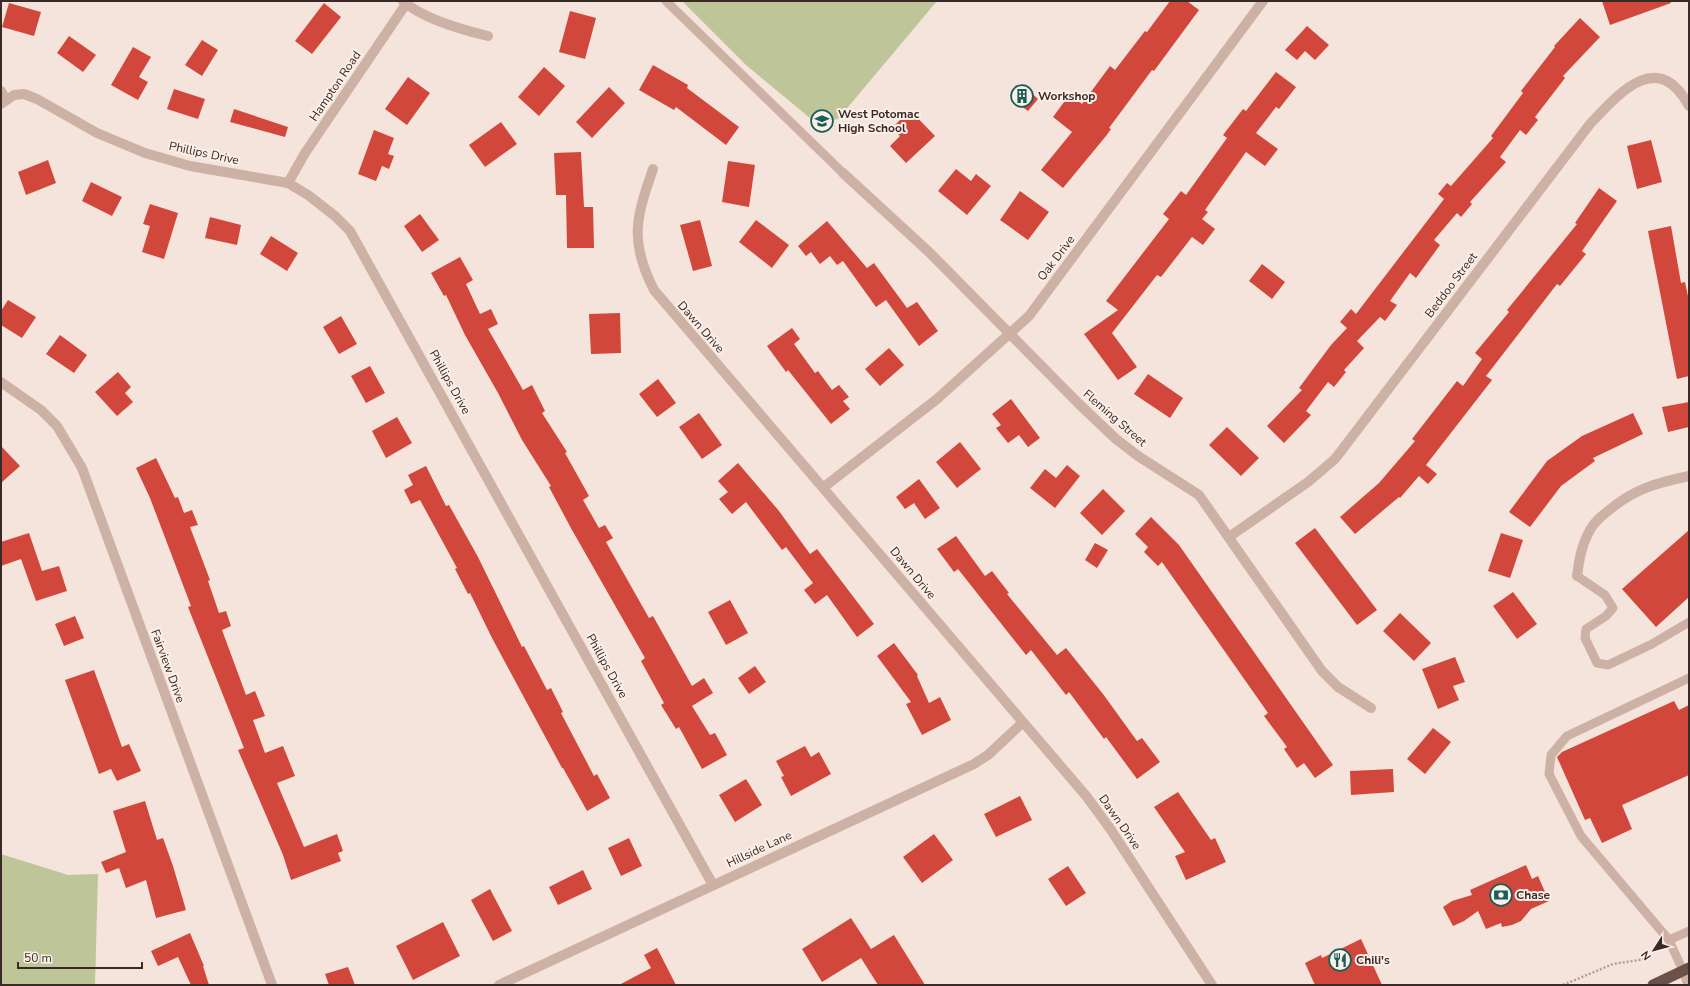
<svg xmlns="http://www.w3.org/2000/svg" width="1690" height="986" font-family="'Nunito Sans',sans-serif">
	<rect width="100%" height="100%" fill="#f4e4db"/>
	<path fill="#bec599" d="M682 1H937L838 119 816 123 746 65Z
		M1 854 68 875 98 874 95 985H1Z"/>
	<path fill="#d2473b" d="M1170 1H1187L1199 10 1154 71 1152 70 1109 128 1111 129 1106 136 1063 188 1041 170 1072 132 1053 117 1070 94 1082 104 1110 66 1115 70 1145 31 1147 32Z
		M1602 1H1670L1671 3 1610 25Z
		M9 3 41 12 34 36 2 27Z
		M324 3 341 17 312 54 295 41Z
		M570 11 596 18 585 59 559 52Z
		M1580 18 1600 37 1563 76 1565 78 1535 117 1538 120 1526 135 1520 130 1500 157 1506 162 1470 202 1472 204 1461 217 1457 213 1434 240 1440 245 1416 278 1410 273 1390 301 1397 305 1385 321 1380 317 1357 341 1364 348 1344 370 1346 372 1334 387 1328 382 1306 411 1311 415 1284 443 1267 426 1302 390 1299 388 1331 345 1347 328 1340 322 1351 309 1356 314 1444 199 1438 194 1447 183 1451 186 1493 138 1491 136 1523 93 1521 91 1555 47 1554 46Z
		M1307 26 1329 45 1315 60 1305 51 1297 60 1285 50Z
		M69 36 96 55 83 72 57 53Z
		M202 40 218 50 202 76 185 65Z
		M133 47 151 57 139 77 148 82 138 100 111 85Z
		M653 65 688 85 687 88 739 127 726 145 676 107 674 110 639 90Z
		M544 67 565 86 539 116 518 97Z
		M1276 72 1296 87 1279 109 1276 107 1256 133 1278 149 1265 166 1246 152 1205 210 1208 212 1202 219 1215 229 1203 245 1192 237 1161 277 1157 275 1112 333 1137 367 1118 380 1084 334 1118 310 1106 301 1169 219 1163 214 1181 191 1186 195 1227 138 1223 135 1243 109 1246 111Z
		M408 77 430 93 407 125 385 109Z
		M609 87 625 103 592 138 576 122Z
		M174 89 205 99 198 119 167 109Z
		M1027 89 1038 99 1028 111 1016 102Z
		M234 109 288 127 285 137 230 122Z
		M910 110 935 136 906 163 890 146 900 136 892 128Z
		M501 122 517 144 485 167 469 145Z
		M374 130 394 138 388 154 394 156 389 169 382 166 376 181 358 174Z
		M1651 140 1662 182 1637 189 1627 146Z
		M581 152 584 207H593L594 248H567L566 195H556L554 153Z
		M48 160 56 183 26 195 18 172Z
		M728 161 755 165 749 207 722 202Z
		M956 169 971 181 976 174 991 186 967 215 938 191Z
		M91 182 122 197 112 216 82 201Z
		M1599 188 1617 201 1582 251 1586 254 1560 286 1557 284 1486 376 1492 380 1426 465 1437 474 1428 484 1419 476 1400 498 1399 497 1355 534 1340 517 1379 483 1415 441 1412 439 1457 381 1463 386 1482 359 1475 353 1509 312 1507 310 1577 224 1575 223Z
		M1020 191 1049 212 1028 240 1000 220Z
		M150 204 178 213 164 259 142 252 150 226 143 224Z
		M420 214 439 240 422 252 404 226Z
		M210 217 241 225 237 245 205 238Z
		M700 220 712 266 693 271 680 225Z
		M756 220 789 245 772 268 739 242Z
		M827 221 867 268 874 263 907 308 917 302 938 331 919 346 886 300 876 307 843 261 837 265 830 256 820 264 811 252 806 256 798 246Z
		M1671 226 1681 283 1685 282 1689 301V376L1677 379 1648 231Z
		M271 236 298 253 287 271 260 254Z
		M460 257 473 280 466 284 480 314 491 309 498 324 488 329 523 390 532 385 545 411 542 413 567 452 565 453 589 496 583 500 599 528 605 525 613 538 606 542 649 618 653 616 692 686 704 678 713 693 692 706 710 735 715 733 727 755 702 769 679 727 676 729 661 705 664 703 641 661 645 658 572 530 549 487 551 486 522 440 498 393 465 335 446 295 444 296 431 273Z
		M1262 264 1285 282 1272 299 1249 281Z
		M8 300 36 317 22 338 1 325V311Z
		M620 313 621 353 591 354 589 314Z
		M341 316 357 344 339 354 323 327Z
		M792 328 800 339 794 344 815 373 818 371 832 390 839 385 849 397 843 401 850 409 831 424 788 370 786 372 767 346Z
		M60 335 87 355 74 373 46 354Z
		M889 348 904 365 880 386 865 369Z
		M370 366 385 393 366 403 351 376Z
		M118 372 131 387 125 393 133 402 117 416 95 392Z
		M1148 374 1183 398 1170 418 1134 394Z
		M658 379 676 403 657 417 639 394Z
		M1011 399 1040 438 1028 447 1019 435 1008 443 996 428 1001 425 992 414Z
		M1689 402V427L1668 432 1662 407Z
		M699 413 722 445 702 459 679 427Z
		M1633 413 1643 434 1593 458 1595 461 1561 486 1530 527 1509 512 1547 461 1582 436Z
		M397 417 412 443 386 458 372 431Z
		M1227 427 1259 458 1241 476 1209 445Z
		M960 442 981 469 957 488 936 462Z
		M1 446 20 466 1 483Z
		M156 458 175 498 178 497 184 513 192 510 198 525 190 527 210 580 208 581 219 613 226 611 231 626 222 630 246 695 255 691 265 716 253 720 265 753 283 746 295 776 277 783 304 847 337 834 343 851 338 853 341 861 291 880 283 855 238 750 244 748 188 607 191 606 150 498 136 468Z
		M738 463 779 511 810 554 817 549 874 624 857 637 827 595 815 604 804 590 813 583 786 547 782 550 746 502 732 514 719 499 728 492 718 481Z
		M1067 465 1080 476 1055 508 1030 488 1045 469 1056 478Z
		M426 466 446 506 449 505 478 557 522 647 524 646 547 690 551 688 563 712 561 713 594 776 597 774 610 798 587 811 563 768H562L492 638 470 593 468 594 455 569 457 568 420 500 411 504 404 490 413 485 408 475Z
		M919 479 940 508 925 519 914 503 905 509 896 497Z
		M1103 489 1125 511 1102 535 1080 513Z
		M1151 517 1179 545 1333 765 1315 778 1304 763 1297 768 1284 749 1287 747 1264 716 1268 713 1162 562 1158 566 1144 552 1148 547 1135 534Z
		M1315 528 1377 610 1357 625 1295 543Z
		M1689 530V597L1656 627 1622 589Z
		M29 533 42 571 59 566 67 591 36 601 21 559 1 566V542Z
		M1501 533 1523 540 1510 578 1488 571Z
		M956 536 985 576 992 571 1009 593 1007 594 1057 655 1066 648 1103 694 1137 741 1142 738 1160 762 1137 779 1106 737 1104 739 1069 692 1066 695 1031 650 1026 655 958 569 954 572 937 549Z
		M1095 543 1108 550 1097 568 1085 560Z
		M1513 592 1537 624 1517 639 1493 606Z
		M730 600 748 633 726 645 708 612Z
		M1400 613 1431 643 1414 661 1383 631Z
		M75 616 84 638 64 646 55 624Z
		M894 643 918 675 917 676 929 703 940 697 951 720 922 735 906 704 911 702 877 656Z
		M1455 657 1465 682 1453 686 1459 700 1438 709 1422 669Z
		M755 666 766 682 749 694 738 678Z
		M94 670 122 747 129 744 141 771 117 781 111 769 99 774 65 680Z
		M1674 701 1679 710 1689 705V775L1622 805 1632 829 1602 843 1590 818 1585 820 1557 757 1562 752Z
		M1433 728 1451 742 1425 774 1407 759Z
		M805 746 811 757 819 752 831 774 791 796 781 777 784 776 776 761Z
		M1393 769 1394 792 1351 795 1350 771Z
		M746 779 762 805 735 822 719 795Z
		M1178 792 1211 840 1215 838 1226 862 1186 880 1175 856 1185 852 1154 807Z
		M1020 796 1032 820 996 837 984 814Z
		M145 801 157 840 163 838 173 866 186 910 156 918 146 880 126 888 119 868 106 873 101 862 126 852 113 811Z
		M934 834 953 860 922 883 903 857Z
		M629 838 642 866 621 876 608 848Z
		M1526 865 1532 879 1538 876 1549 901 1531 909 1521 921 1512 925 1502 927 1501 923 1486 929 1478 911 1464 921 1453 926 1443 907 1452 901 1472 895 1470 890Z
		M1068 866 1086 893 1066 906 1048 879Z
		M583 870 592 889 558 905 549 887Z
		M490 889 512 931 493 941 471 900Z
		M851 918 871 949 894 935 925 985H878L861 958 822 982 802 949Z
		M443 922 460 956 413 980 396 946Z
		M190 933 204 966H203L209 985H191L178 957 158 966 151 951Z
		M1361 939 1382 985H1315L1305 963 1321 955 1322 958Z
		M657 948 676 985H619L651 968 644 955Z
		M348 967 355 985H329L325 974Z"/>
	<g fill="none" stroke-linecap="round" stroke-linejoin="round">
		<path stroke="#ba9b8f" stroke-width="2.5" stroke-dasharray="2 2" stroke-linecap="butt" d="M1563 985 1613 964 1639 960 1651 957"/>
		<path stroke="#ceb1a5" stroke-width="9" d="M666 1 843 173
			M1577 576 1605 595 1613 608 1606 616 1586 629 1585 638 1597 663 1608 665 1652 644 1689 622
			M1669 940 1689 931
			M1683 971 1669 940 1581 836 1549 774 1551 755 1567 736 1689 678"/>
		<path stroke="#ceb1a5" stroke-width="10" d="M403 1C422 18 463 30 488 36
			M1 91 6 100
			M1 104 14 95 24 94 37 99 97 133 145 153 190 166 288 183 308 195 335 216 350 231 713 885
			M653 169C636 218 629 241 654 290L1087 797 1111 830 1212 985
			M843 173 930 253 1079 404 1116 439 1138 456 1199 495 1322 671 1338 687 1371 708
			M288 183 305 153 406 4
			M1 382 41 410 57 426 82 468 272 985
			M824 487 937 399 1029 316 1263 1
			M1229 537 1308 482 1335 459 1590 124C1619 93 1658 48 1689 106
			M1577 576C1579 561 1581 547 1588 534 1592 524 1600 517 1608 511 1634 489 1656 483 1689 476
			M499 985 974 764 988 755 1022 723"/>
		<path stroke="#ceb1a5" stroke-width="10" d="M1683 971 1689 985"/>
		<path stroke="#6c504a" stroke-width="11" d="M1653 985 1689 968"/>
	</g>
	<defs>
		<g id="building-ring" transform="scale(1.15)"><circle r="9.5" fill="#fbefe8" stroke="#185f58" stroke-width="1.5"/><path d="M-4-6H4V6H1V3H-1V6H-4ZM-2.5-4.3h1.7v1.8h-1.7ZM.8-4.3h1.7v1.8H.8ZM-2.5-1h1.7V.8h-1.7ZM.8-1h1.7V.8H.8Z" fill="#185f58"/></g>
		<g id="school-ring" transform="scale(1.15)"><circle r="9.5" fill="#fbefe8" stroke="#185f58" stroke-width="1.5"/><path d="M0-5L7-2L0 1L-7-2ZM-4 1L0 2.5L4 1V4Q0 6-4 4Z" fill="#185f58"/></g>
		<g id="bank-ring" transform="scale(1.15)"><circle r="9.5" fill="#fbefe8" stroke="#185f58" stroke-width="1.5"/><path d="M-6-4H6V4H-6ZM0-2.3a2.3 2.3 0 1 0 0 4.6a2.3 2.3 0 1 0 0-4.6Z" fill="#185f58"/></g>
		<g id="restaurant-ring" transform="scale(1.15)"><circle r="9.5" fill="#fbefe8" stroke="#185f58" stroke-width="1.5"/><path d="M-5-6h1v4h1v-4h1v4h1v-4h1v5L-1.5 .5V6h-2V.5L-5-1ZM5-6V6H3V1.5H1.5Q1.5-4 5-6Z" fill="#185f58"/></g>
	</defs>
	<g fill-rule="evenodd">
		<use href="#building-ring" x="1022" y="96"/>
		<use href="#school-ring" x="822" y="121"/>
		<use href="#bank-ring" x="1501" y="895"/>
		<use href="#restaurant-ring" x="1340" y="960"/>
	</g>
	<g text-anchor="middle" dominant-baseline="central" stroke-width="4" stroke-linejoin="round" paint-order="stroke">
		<g font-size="12" fill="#392a27" stroke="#fbefe8">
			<text transform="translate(335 86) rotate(-56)">Hampton Road</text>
			<text transform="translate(204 153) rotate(12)">Phillips Drive</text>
			<text transform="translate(1056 258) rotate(-53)">Oak Drive</text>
			<text transform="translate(1451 285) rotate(-53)">Beddoo Street</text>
			<text transform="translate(701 327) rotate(49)">Dawn Drive</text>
			<text transform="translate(450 382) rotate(61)">Phillips Drive</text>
			<text transform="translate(1115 418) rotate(41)">Fleming Street</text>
			<text transform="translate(913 573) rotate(50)">Dawn Drive</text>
			<text transform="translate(168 666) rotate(70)">Fairview Drive</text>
			<text transform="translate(607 666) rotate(61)">Phillips Drive</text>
			<text transform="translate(1120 822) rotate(55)">Dawn Drive</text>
			<text transform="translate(759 849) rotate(-25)">Hillside Lane</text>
		</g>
		<g font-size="12" font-weight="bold" fill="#392a27" stroke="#fbefe8" text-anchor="start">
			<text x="1038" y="96">Workshop</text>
			<text x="838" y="114">West Potomac<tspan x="838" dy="14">High School</tspan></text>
			<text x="1516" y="895">Chase</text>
			<text x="1356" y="960">Chili's</text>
		</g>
	</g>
	<rect width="1690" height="986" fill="none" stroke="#392a27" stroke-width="4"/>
	<g transform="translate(1654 950) rotate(234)" stroke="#fbefe8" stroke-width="3" paint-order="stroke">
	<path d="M0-3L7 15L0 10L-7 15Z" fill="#392a27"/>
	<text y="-6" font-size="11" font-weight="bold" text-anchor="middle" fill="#392a27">N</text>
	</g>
	<path d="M18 962v6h124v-6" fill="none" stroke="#392a27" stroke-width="2"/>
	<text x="24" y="962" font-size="12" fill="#392a27" stroke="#fbefe8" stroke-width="3" paint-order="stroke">50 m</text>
</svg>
